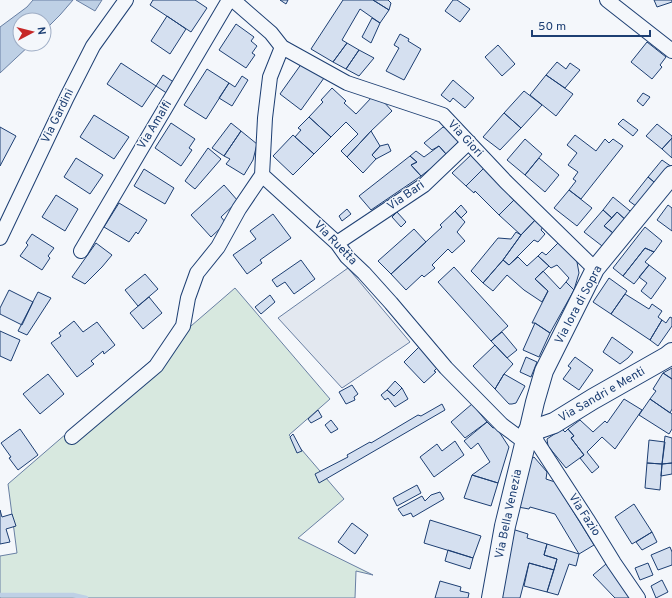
<svg xmlns="http://www.w3.org/2000/svg" width="672" height="598" font-family="Overpass,sans-serif">
	<rect width="100%" height="100%" fill="#f4f7fb"/>
	<path fill="#d7e8df" stroke="#687fa3" d="M235 288 330 399 289 435 344 499 298 538 373 575 356 571 355 598H0V556L17 553 8 484Z"/>
	<path fill="#e3e8f0" stroke="#687fa3" d="M348 268 410 342 342 388 278 318Z"/>
	<path fill="#bed0e5" stroke="#687fa3" d="M33 0H73L60 15 44 31V20H20V44H31L0 73V27L27 7Z
		M76 0H102L95 11Z"/>
	<g fill="none" stroke-linecap="round" stroke-linejoin="round">
		<path stroke="#bed0e5" stroke-width="4.5" d="M0 595H73L86 598"/>
	</g>
	<path fill="#d5e0f0" stroke="#1d3f73" d="M153 0H195L207 8 191 32 150 5Z
		M280 0H288L286 4Z
		M343 0H373L389 10 380 23 360 9 342 40 347 43 333 62 311 49Z
		M373 0H388L391 3 389 10Z
		M453 0H457L470 9 460 22 445 11Z
		M654 0H672V2L657 7Z
		M167 16 186 29 170 54 151 41Z
		M372 18 380 23 371 43 362 37Z
		M236 24 254 37 251 41 257 46 252 53 255 55 246 68 219 50Z
		M400 34 409 39 408 41 421 49 404 80 386 71 399 48 394 45Z
		M647 42 666 57 660 65 662 67 652 79 631 62Z
		M347 43 359 50 346 69 333 62Z
		M498 45 515 64 502 76 485 57Z
		M359 50 374 58 359 76 346 69Z
		M557 62 566 69 570 63 580 70 565 88 546 75Z
		M121 63 156 86 142 107 107 84Z
		M302 63 324 78 301 110 280 94Z
		M207 69 229 83 206 119 184 105Z
		M163 75 175 83 168 94 156 86Z
		M546 75 573 94 556 116 530 95Z
		M242 76 248 80 232 106 219 98 229 83 235 87Z
		M453 80 474 98 465 108 453 98 450 102 441 95Z
		M332 88 346 101 344 103 356 114 372 97 383 101 392 111 371 131 347 157 341 151 358 134 346 122 331 137 309 117 323 102 321 100Z
		M524 91 542 105 521 128 504 113Z
		M643 93 650 97 643 106 637 101Z
		M504 113 521 128 500 150 483 137Z
		M94 115 129 137 114 159 80 137Z
		M309 117 331 137 314 154 295 137 301 130 298 128Z
		M623 119 638 130 633 136 618 124Z
		M171 123 195 139 189 148 192 150 181 166 155 148Z
		M231 123 241 131 224 156 212 148Z
		M657 124 672 136V138L662 149 646 136Z
		M0 127 16 136 0 166Z
		M443 127 453 131 461 139 446 154 439 146 432 150 424 143Z
		M241 131 257 144 253 160 244 175 226 164 230 159 224 156Z
		M371 131 380 146 372 155 376 159 363 173 347 157Z
		M293 135 314 154 293 175 273 156Z
		M575 135 596 151 605 139 609 143 613 139 623 146 581 199 569 190 576 181 573 179 578 172 568 165 577 153 567 145Z
		M672 138V158L662 149Z
		M525 139 542 154 525 175 507 160Z
		M388 144 391 151 376 159 372 155 380 146Z
		M439 146 446 154 434 166 421 176 411 165 417 162 410 156 416 151 424 157Z
		M208 148 221 159 195 189 185 181Z
		M472 154 485 167 466 186 452 173Z
		M410 156 417 162 411 165 421 176 371 210 359 196Z
		M76 158 103 175 90 194 64 177Z
		M539 158 559 175 545 192 525 175Z
		M662 160 672 167 659 186 648 177Z
		M485 167 516 198 499 215 475 191 474 193 466 186Z
		M144 169 174 188 165 204 134 186Z
		M648 177 659 186 640 209 629 201Z
		M224 185 238 201 221 217 226 223 211 237 191 215Z
		M569 190 592 208 577 226 554 208Z
		M56 195 78 209 65 231 42 217Z
		M613 197 635 215 628 222 617 212 612 218 603 210Z
		M516 198 537 218 521 235 499 215Z
		M119 203 147 220 138 234 136 232 129 242 104 227Z
		M461 205 467 212 461 218 455 211Z
		M668 205 672 208V231L657 220Z
		M347 209 351 214 342 221 339 216Z
		M603 210 612 218 604 226 617 236 606 249 584 232Z
		M455 211 465 222 457 232 465 241 452 253 448 249 432 265 435 268 424 277 422 275 406 290 391 274 442 227 440 225Z
		M397 212 406 222 401 227 392 217Z
		M617 212 628 222 617 236 604 226Z
		M273 214 291 238 260 260 262 263 247 274 233 255 256 239 250 231Z
		M537 218 544 225 541 230 545 234 538 242 534 240 509 265 503 260 521 235Z
		M645 227 662 241 654 252 645 248 623 276 613 268Z
		M414 229 426 242 391 274 378 261Z
		M516 232 521 235 503 260 483 283 471 271 498 238 511 239Z
		M32 234 54 248 48 256 50 258 42 270 20 256 28 245 26 243Z
		M560 241 577 262 579 273 574 290 566 282 569 278 557 265 551 268 538 256 542 252 546 255Z
		M96 243 112 255 102 267 85 284 72 277Z
		M645 248 654 252 645 262 649 265 634 284 623 276Z
		M538 256 549 266 535 279 548 291 542 302 524 290 507 275 493 291 483 283 503 260 509 265 518 257 527 266Z
		M301 260 315 279 294 294 285 282 277 287 272 280Z
		M649 265 666 278 651 299 641 291 647 283 639 277Z
		M454 267 508 326 491 341 438 282Z
		M543 271 560 289 566 282 574 290 550 333 535 323H532L548 291 535 279Z
		M145 274 158 289 138 306 125 290Z
		M609 278 627 291 611 314 593 302Z
		M9 290 33 302 22 325 0 314V308Z
		M38 292 51 298 27 335 18 331Z
		M625 294 649 309 652 304 662 311 658 317 662 320 650 340 611 314Z
		M270 295 275 302 261 314 255 307Z
		M149 297 162 313 143 329 130 313Z
		M670 317 672 318V326L658 346 650 340 662 320 666 323Z
		M74 321 83 332 97 322 115 345 104 354 103 351 91 361 94 364 77 377 51 343 61 336 59 333Z
		M535 323 550 333 539 357 523 350Z
		M0 331 20 340 11 361 0 356Z
		M502 332 517 350 507 358 491 341Z
		M612 337 633 352 628 358 620 364 603 352Z
		M495 345 513 364 504 374 495 389 473 366Z
		M420 346 439 366 434 371 436 372 424 383 404 362Z
		M526 357 537 362 531 377 520 372Z
		M575 357 593 370 579 390 563 379 571 368 568 366Z
		M672 368V379L663 373Z
		M663 373 672 379V409L670 413 650 399 656 391 653 389Z
		M48 374 64 394 40 414 23 394Z
		M504 374 525 386 516 403 512 404H509L495 389Z
		M395 381 402 388 394 396 387 390Z
		M352 385 358 394 354 397 355 400 346 404 339 392Z
		M402 388 408 399 395 407 388 398 385 400 381 395 387 390 394 396Z
		M624 399 642 410 615 449 602 437 587 452 599 467 592 473 580 458 584 455 571 438 574 436 568 429 580 420 593 432 605 421 607 423Z
		M650 399 672 414V429L669 434 639 415Z
		M442 404 445 410 319 483 315 474 348 457 347 455 370 442 371 443 418 415 421 416Z
		M472 404 487 422 465 438 451 422Z
		M318 410 322 417 311 423 308 419Z
		M331 420 338 429 331 433 325 425Z
		M487 422 493 428 496 427 509 447 498 483 472 475 490 462 478 443 471 449 464 441Z
		M20 429 38 455 18 470 9 458 11 457 1 443Z
		M562 429 565 432 568 429 574 436 571 438 584 455 566 468 548 446 547 439Z
		M293 434 302 451 297 453 290 437Z
		M665 436 672 438V463L662 464Z
		M649 440 665 442 662 464 647 463Z
		M455 441 464 455 434 477 420 457 437 444 442 451Z
		M534 457 547 472 546 479 555 482 594 545 579 554 555 514 530 507 529 509 518 507 531 459Z
		M647 463 662 464 660 490 645 488Z
		M672 463V474L661 476 662 464Z
		M472 475 498 483 491 506 464 498Z
		M417 485 421 493 397 506 393 498Z
		M440 492 444 499 413 517 411 513 403 516 398 509 422 496 425 501 431 495Z
		M634 504 652 532 632 544 615 517Z
		M0 510 2 517 12 514 16 526 6 529 10 542 0 544Z
		M430 520 481 536 473 558 424 543Z
		M352 523 368 535 355 554 338 542Z
		M512 529 528 534 527 538 547 544 544 555 557 559 554 570 529 563 520 598H495Z
		M652 532 657 542 642 550 636 542Z
		M547 544 579 554 576 566 569 564 558 595 547 592 557 559 544 555Z
		M670 547 672 552V565L658 570 651 555Z
		M448 550 473 558 470 569 445 561Z
		M529 563 554 570 547 592 524 586Z
		M648 563 653 575 640 580 635 568Z
		M606 564 632 598H615L593 575Z
		M662 580 668 592 656 598 651 586Z
		M440 581 461 587 460 591 469 593 468 598H435Z"/>
	<g fill="none" stroke-linecap="round" stroke-linejoin="round">
		<g stroke="#1d3f73" stroke-width="16">
			<path id="minor" d="M233 0 271 33 282 47 347 83 443 115 506 182 595 269
				M607 0 672 51
				M282 47 270 77 265 118 262 175 337 243 347 257 364 273 391 303 446 368 502 425 525 442
				M0 238 67 97 93 46 126 0
				M337 243 424 185 469 142
				M81 251 229 0
				M533 430 537 442 587 519 614 563 638 598
				M72 437 156 366 183 326 188 298 197 273 218 247 239 209 262 175"/>
		</g>
		<g stroke="#1d3f73" stroke-width="20">
			<path id="tertiary" d="M528 432 535 402 544 371 595 269 672 175"/>
		</g>
		<g stroke="#1d3f73" stroke-width="22">
			<path id="secondary" d="M492 598 505 526 528 432 554 423 593 399 667 357 672 353"/>
		</g>
		<use href="#minor" stroke="#f4f7fb" stroke-width="14"/>
		<use href="#tertiary" stroke="#f4f7fb" stroke-width="18"/>
		<use href="#secondary" stroke="#f4f7fb" stroke-width="20"/>
	</g>
	<g text-anchor="middle" dominant-baseline="central" stroke-width="3" stroke-linejoin="round" paint-order="stroke">
		<g font-size="12" fill="#1d3f73" stroke="#f4f7fb">
			<text transform="translate(58 116) rotate(-64)">Via Gardini</text>
			<text transform="translate(155 125) rotate(-59)">Via Amalfi</text>
			<text transform="translate(465 139) rotate(47)">Via Giori</text>
			<text transform="translate(406 196) rotate(-35)">Via Bari</text>
			<text transform="translate(335 243) rotate(46)">Via Ruetta</text>
			<text transform="translate(579 305) rotate(-62)">Via lora di Sopra</text>
			<text transform="translate(602 395) rotate(-30)">Via Sandri e Menti</text>
			<text transform="translate(509 514) rotate(-78)">Via Bella Venezia</text>
			<text transform="translate(584 515) rotate(57)">Via Fazio</text>
		</g>
	</g>
	<g transform="translate(32 32) rotate(83)"><circle r="19" fill="#f4f7fb" stroke="#9eadc5"/>
	<path d="M0-3L7 15L0 10L-7 15Z" fill="#c62828"/>
	<text y="-6" font-size="11" font-weight="bold" text-anchor="middle" fill="#1d3f73">N</text>
	</g>
	<path d="M532 30v6h118v-6" fill="none" stroke="#1d3f73" stroke-width="2"/>
	<text x="538" y="30" font-size="12" fill="#1d3f73" stroke="#f4f7fb" stroke-width="3" paint-order="stroke">50 m</text>
</svg>
